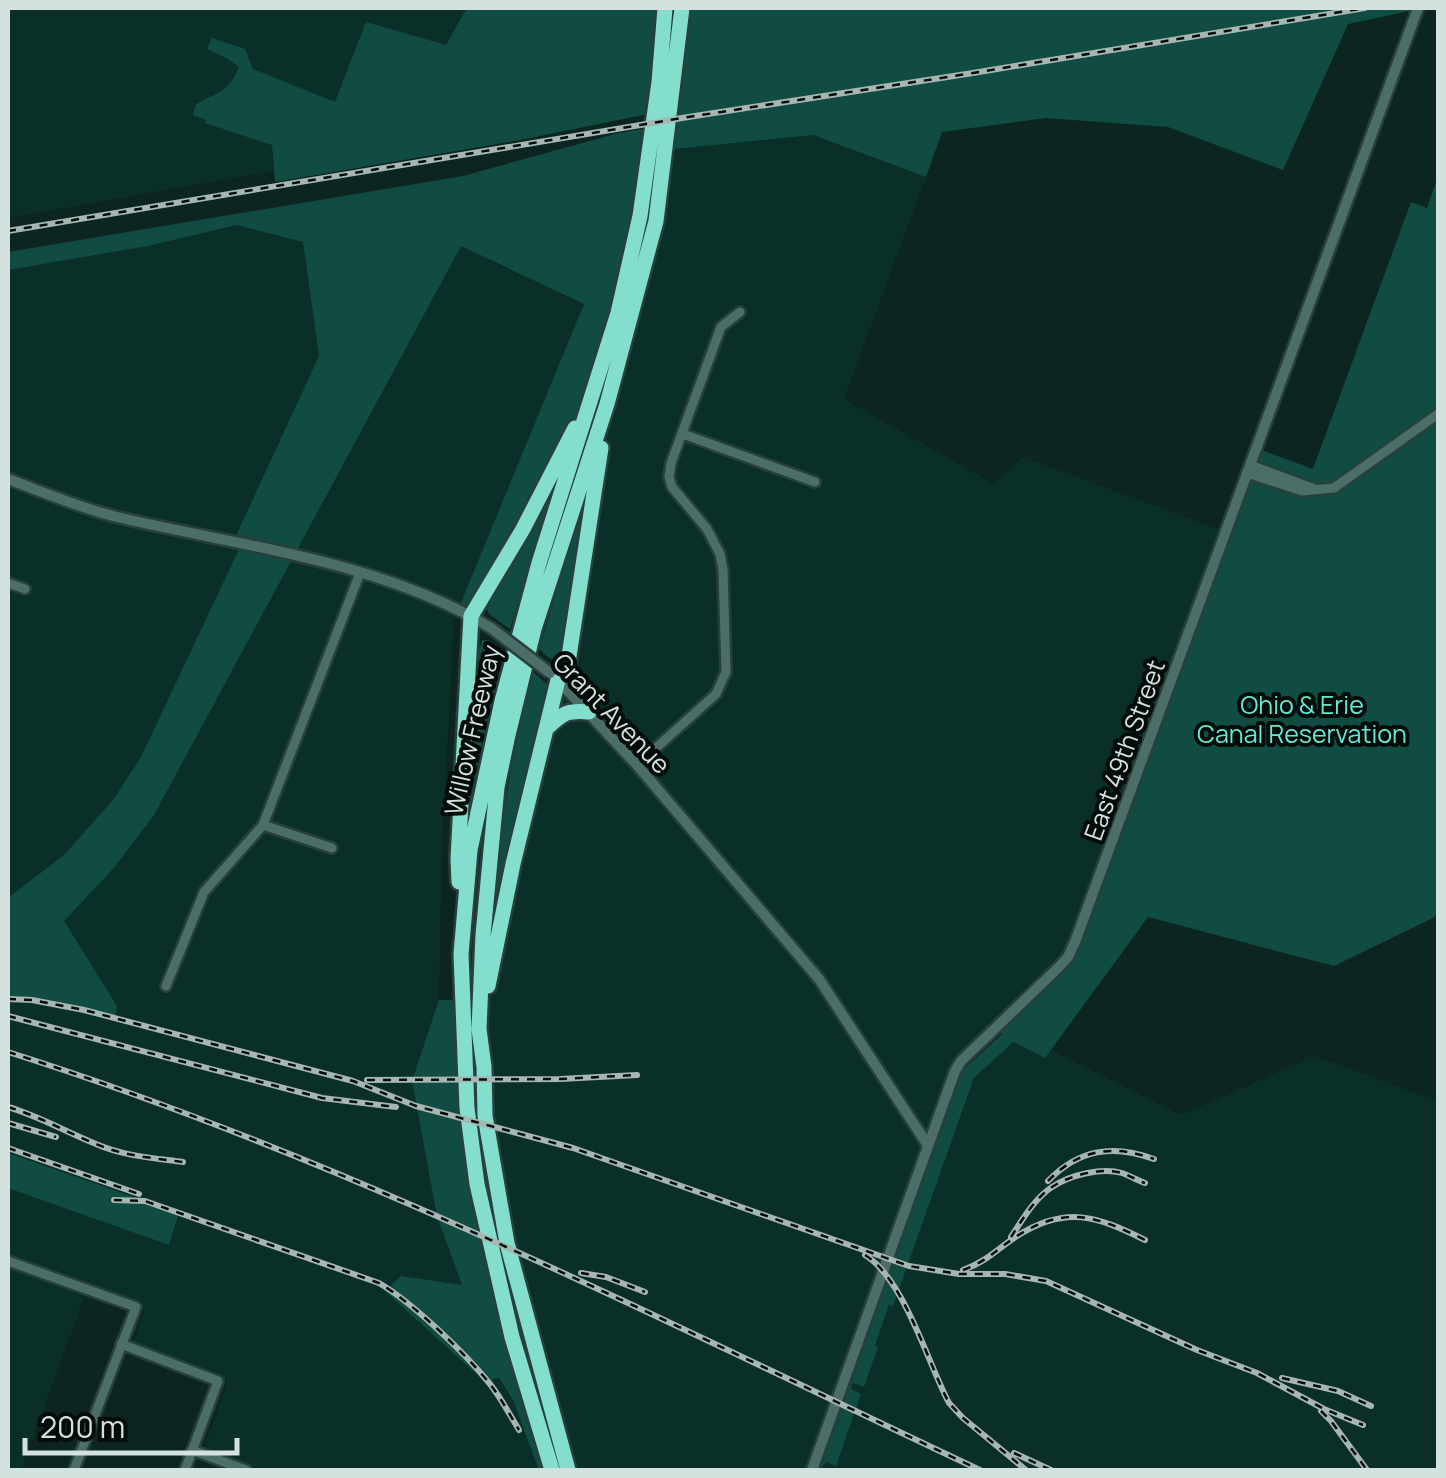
<svg xmlns="http://www.w3.org/2000/svg" width="1446" height="1478" font-family="Manrope,sans-serif">
	<rect width="100%" height="100%" fill="#0c2521"/>
	<path fill="#0a2f29" d="M8 8H467L446 45 335 102 272 145 273 171 8 218Z
		M813 135 926 177 844 399 994 484 1023 457 1226 532 1068 957 961 1061 812 1470H576L521 1303 479 1029 558 680 607 404 665 150Z
		M237 225 303 242 319 356 233 541 259 548 146 783 8 920V270L148 246Z
		M460 246 584 304 454 621 442 846 439 1000 412 1081 437 1216 463 1286 402 1276 385 1291 437 1336 498 1378 513 1400 539 1470H258L203 1449 226 1387V1378L133 1343 144 1311 87 1290 21 1470H8V1188L169 1244 180 1214 8 1153V999L32 1000 115 1018 117 1006 64 921 113 869Z
		M1020 1034 1181 1115 1315 1056 1438 1101V1470H822L825 1462 836 1465 850 1425 851 1389 878 1347 874 1345 889 1305H893L975 1076Z"/>
	<path fill="#114c43" d="M467 8H665L653 113 515 141 275 182 272 145 205 123 206 120 193 115 196 104C218 92 229 92 239 67L228 59 207 49 212 38 245 49 253 69 335 102 366 22 446 45Z
		M682 8H1055L1056 10 1074 8H1411L1410 11 1348 24 1283 170 1168 127 1046 118 942 132 926 177 813 135 665 150Z
		M653 127 595 388 471 616 458 610 584 304 461 246 154 815 113 869 64 921 117 1006 115 1018 32 1000 8 999V898L64 855 113 800 141 757 241 545 233 542 319 356 303 242 237 225 148 246 8 270V252L463 176 619 133Z
		M1438 176V905L1435 917 1334 966 1148 917 1045 1058 1013 1042 974 1078 893 1306 889 1305 875 1345 878 1347 864 1387 853 1383 851 1389 861 1394 836 1466 826 1462 820 1470 962 1071 1002 1034 997 1029 1068 957 1256 448 1313 469 1411 202 1427 208Z
		M551 486H554L510 629 489 614 487 608Z
		M582 507 586 508 563 657 559 661 549 658 539 649Z
		M482 640H488L503 651 479 756 470 814H466L475 661Z
		M533 672 549 686 495 914 493 911C499 830 512 751 533 672Z
		M439 1000H461L477 1184 552 1470H539L513 1400 499 1378 484 1381 385 1291 401 1276 462 1285 437 1216 412 1081Z
		M8 1153 179 1213 169 1245 8 1188Z"/>
	<g fill="none" stroke-linecap="round" stroke-linejoin="round">
		<g stroke="#283f3c" stroke-width="14">
			<path id="minor" d="M683 434 815 482
				M1250 465 1315 489
				M1247 473 1302 491 1334 488 1438 414
				M8 583 25 589
				M637 765 716 694 726 672 723 570 720 554 707 529 672 487 669 477 671 463 721 327 740 312
				M263 825 360 573
				M166 986 204 892 263 825 332 848
				M8 1261 136 1307 74 1470
				M121 1344 218 1381 185 1470
				M192 1450 246 1470"/>
		</g>
		<g stroke="#283f3c" stroke-width="15">
			<path id="tertiary" d="M8 479C43 492 80 508 117 517 240 546 381 561 491 628
				M555 677 637 765 819 979 927 1144
				M812 1470 955 1071 961 1061 1058 968 1068 957 1075 942 1418 8"/>
		</g>
		<g stroke="#283f3c" stroke-width="20">
			<path id="motorway" d="M547 728C563 713 567 710 589 712
				M459 882 458 859 471 616 523 529 575 428
				M488 986 513 864 558 680 567 669 601 448
				M552 1470 512 1337 477 1184 467 1108 461 954 470 850 502 701 539 563 618 313 640 216 659 82 665 8
				M568 1470 507 1243 485 1116 484 1067 479 1029 483 935 497 787 508 735 534 629 607 404 656 221 682 8"/>
		</g>
		<use href="#minor" stroke="#4c6e68" stroke-width="9"/>
		<use href="#tertiary" stroke="#4c6e68" stroke-width="10"/>
		<use href="#motorway" stroke="#83decd" stroke-width="15"/>
		<g stroke="#a6b6b3" stroke-width="6">
			<path id="rail" d="M8 231 682 118 973 73 1365 8
				M8 999 32 1000 84 1010 353 1081 416 1106 573 1148 909 1266 959 1274H1005L1046 1281 1197 1350 1257 1373 1324 1409 1363 1425
				M8 1016 322 1098 396 1107
				M8 1052C345 1158 661 1320 980 1470
				M367 1080 560 1079 637 1075
				M8 1107C39 1116 66 1132 96 1144 123 1156 154 1158 183 1162
				M8 1123 56 1137
				M8 1148 139 1194
				M1048 1181C1079 1149 1113 1144 1154 1159
				M114 1200 145 1201 379 1283C413 1303 465 1353 490 1384 501 1398 510 1415 519 1430
				M1011 1237C1022 1220 1035 1198 1052 1187 1070 1175 1102 1167 1122 1173 1130 1176 1137 1180 1145 1183
				M865 1255C904 1279 927 1361 949 1403L963 1418 1026 1470
				M963 1270C986 1262 997 1249 1017 1236 1066 1205 1097 1216 1145 1240
				M581 1273 606 1277 645 1292
				M1282 1378 1338 1391 1371 1406
				M1321 1411 1331 1421 1367 1470
				M1014 1453 1051 1470"/>
		</g>
		<use href="#rail" stroke="#040c0a" stroke-width="2.5" stroke-dasharray="8" stroke-linecap="butt"/>
		<g stroke="#283f3c" stroke-width="15" stroke-linecap="butt">
			<path id="tertiary-bridge" d="M491 628 550 673"/>
		</g>
		<use href="#tertiary-bridge" stroke="#4c6e68" stroke-width="10"/>
	</g>
	<g text-anchor="middle" dominant-baseline="central" stroke-width="8" stroke-linejoin="round" paint-order="stroke">
		<g font-size="25" fill="#64e9d4" stroke="#040c0a">
			<text x="1302" y="704">Ohio &amp; Erie<tspan x="1302" dy="29">Canal Reservation</tspan></text>
		</g>
		<g font-size="25" fill="#d4e2df" stroke="#040c0a">
			<text transform="translate(612 713) rotate(46)">Grant Avenue</text>
			<text transform="translate(472 730) rotate(-77)">Willow Freeway</text>
			<text transform="translate(1124 750) rotate(-70)">East 49th Street</text>
		</g>
	</g>
	<rect width="1446" height="1478" fill="none" stroke="#d4e2df" stroke-width="20"/>
	<path d="M25 1438v15h212v-15" fill="none" stroke="#d4e2df" stroke-width="5"/>
	<text x="40" y="1438" font-size="30" fill="#d4e2df" stroke="#040c0a" stroke-width="8" paint-order="stroke">200 m</text>
</svg>
